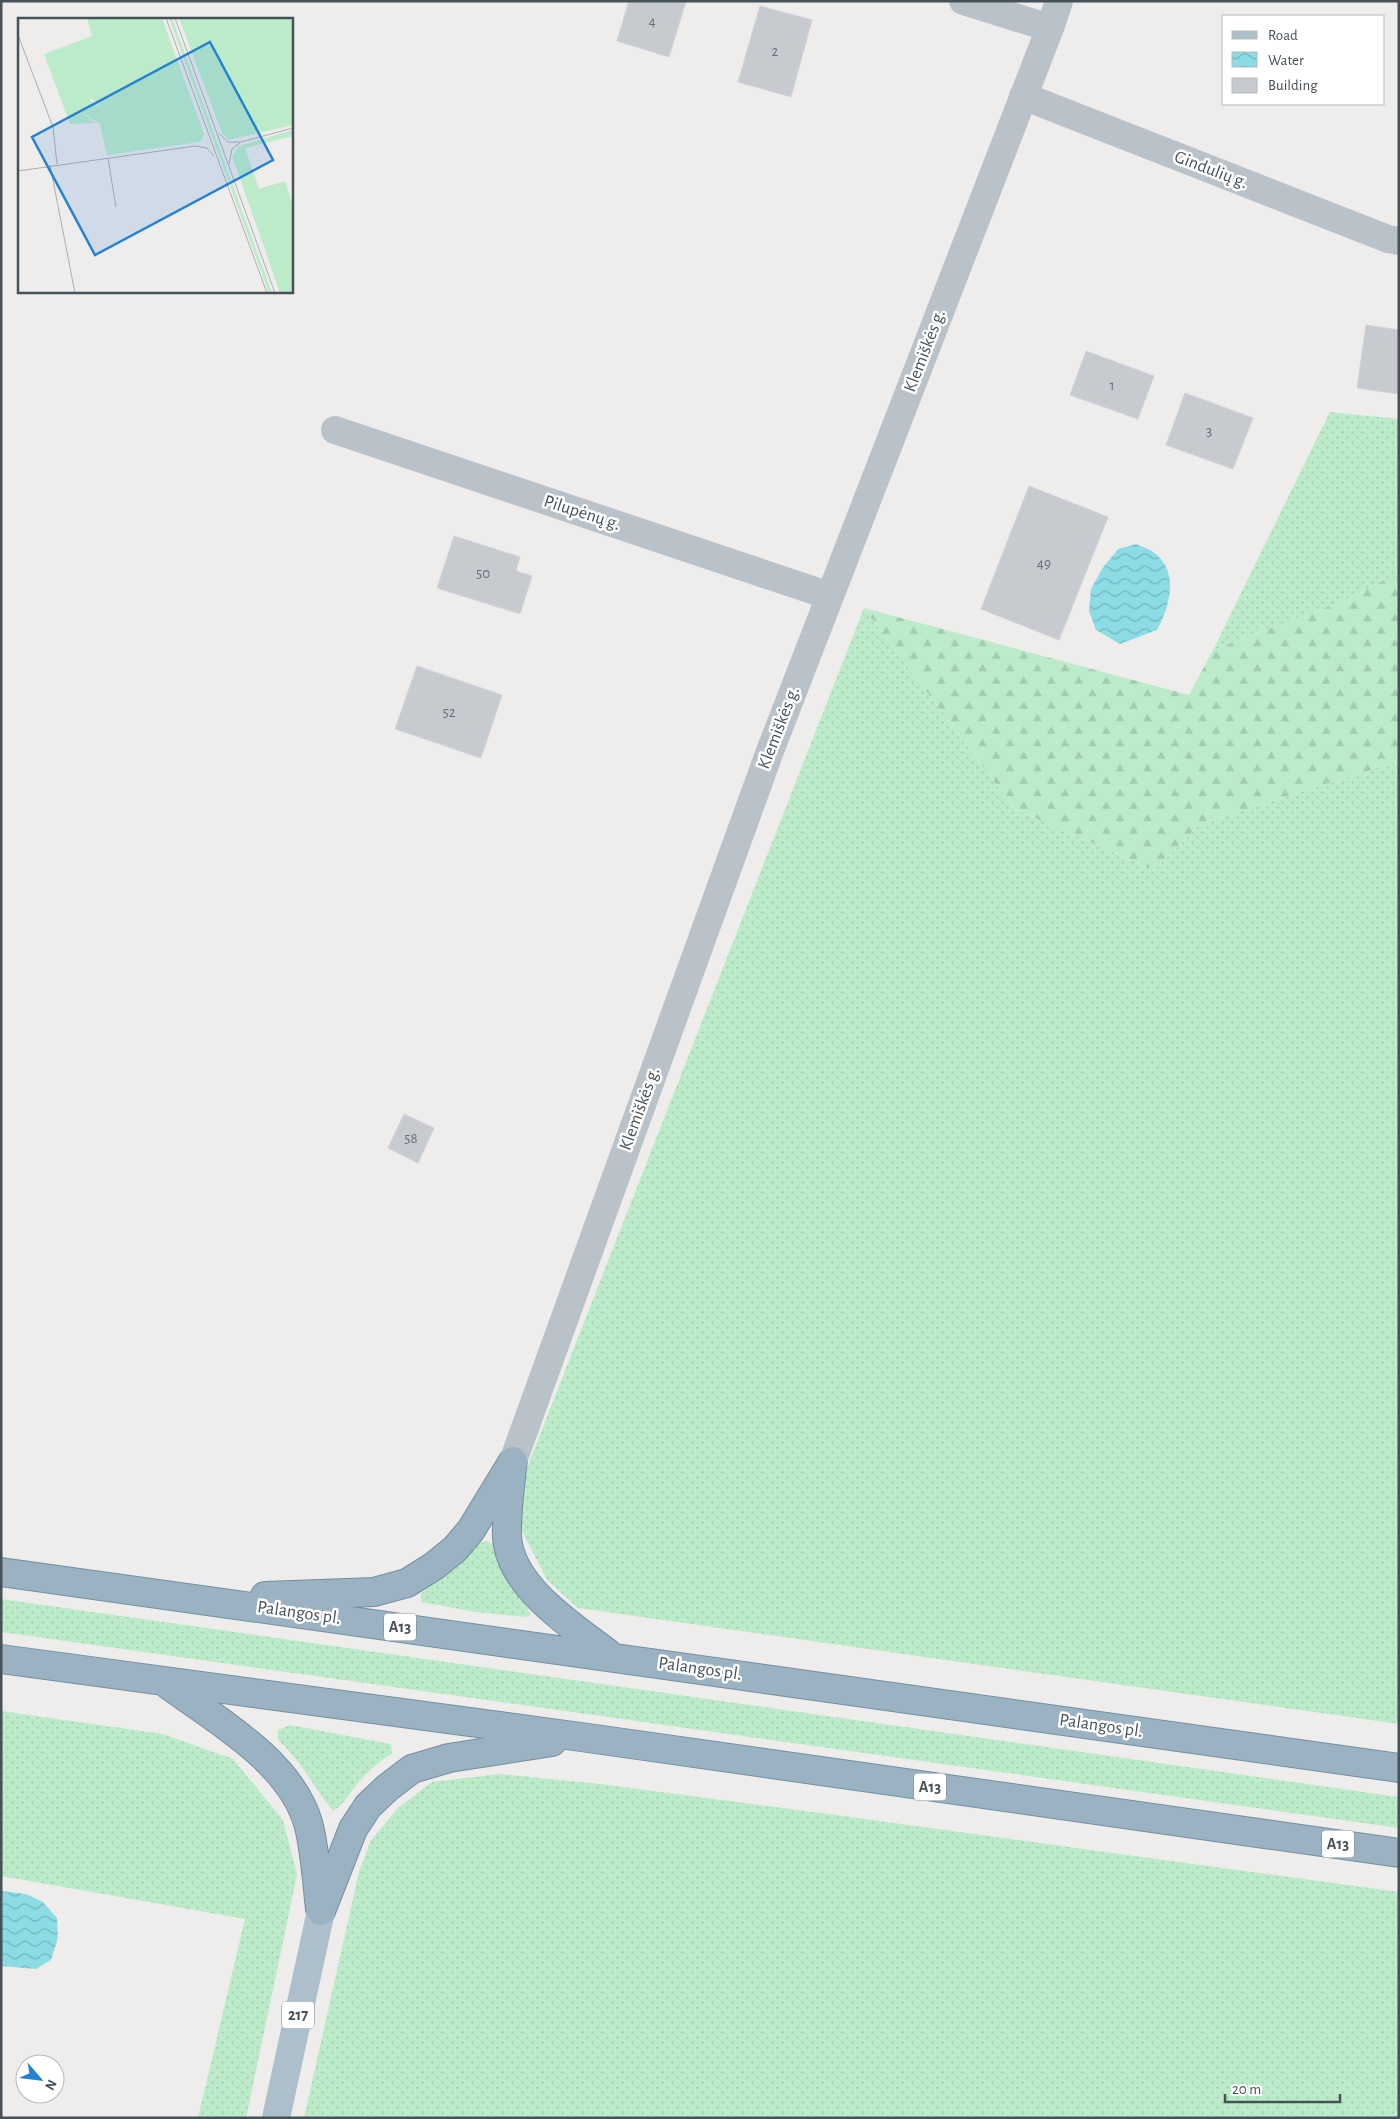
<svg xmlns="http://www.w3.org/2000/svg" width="1400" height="2119" font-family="'Alegreya Sans',sans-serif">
	<defs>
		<pattern id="grass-dots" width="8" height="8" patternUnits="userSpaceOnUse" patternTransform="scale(1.25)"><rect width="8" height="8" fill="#bcebc9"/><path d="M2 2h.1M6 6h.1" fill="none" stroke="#a3cbaf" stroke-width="1.8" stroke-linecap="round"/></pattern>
		<pattern id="forest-firs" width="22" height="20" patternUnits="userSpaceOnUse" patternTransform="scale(1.25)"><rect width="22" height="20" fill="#bcebc9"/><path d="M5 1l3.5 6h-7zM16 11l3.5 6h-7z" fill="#a3cbaf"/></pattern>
		<pattern id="water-waves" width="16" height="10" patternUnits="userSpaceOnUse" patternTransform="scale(1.25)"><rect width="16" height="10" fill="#8cdce5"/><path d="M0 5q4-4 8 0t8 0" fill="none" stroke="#74b5bc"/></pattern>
	</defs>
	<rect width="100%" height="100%" fill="#efecec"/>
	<path fill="url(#grass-dots)" d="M1330 412 1399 419V587L1388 578 1346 600 1213 650Z
		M864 608 1015 809 1154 870 1200 824 1399 761V1724L578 1608 547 1580 520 1527 523 1478Z
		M487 1541 493 1544 531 1615 526 1617 476 1612 421 1602V1594L480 1543Z
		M1 1599 1399 1797V1828L1 1632Z
		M1 1711 163 1734 233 1759 283 1820 297 1875 246 2118H198L245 1919 1 1876Z
		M290 1725 391 1744 392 1754C379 1761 369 1771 359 1782 349 1793 345 1804 333 1811 314 1788 301 1760 278 1740V1730Z
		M500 1774 600 1784 821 1813 1399 1892V2118H304L359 1872 371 1840 399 1807 432 1782Z"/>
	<path fill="url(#forest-firs)" d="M1388 578 1399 587V761L1200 824 1154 870 1015 809 864 608 1189 695 1213 650 1346 600Z"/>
	<path fill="url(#water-waves)" d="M1136 544C1143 547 1152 550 1157 555 1179 575 1169 608 1157 630L1120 644 1096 630 1089 611 1091 589 1102 569 1118 549Z
		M1 1891 26 1894 43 1902 57 1918 58 1938 51 1960 36 1969 1 1966Z"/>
	<path fill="#c7cacf" stroke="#d0d3d8" d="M629 1H686L669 57 617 41Z
		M760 6 812 20 791 97 738 82Z
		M1366 325 1399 330V394L1357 388Z
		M1086 351 1154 376 1138 419 1070 395Z
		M1185 393 1253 418 1233 469 1166 445Z
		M1029 486 1108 517 1059 640 981 609Z
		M454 536 520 557 516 571 532 576 520 614 437 588Z
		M417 666 502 695 481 758 395 729Z
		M404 1114 434 1128 418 1163 388 1148Z"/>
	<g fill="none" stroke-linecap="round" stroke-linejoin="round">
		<g stroke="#728fa4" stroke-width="30">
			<path id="trunk" d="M512 1467C510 1490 506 1514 507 1536 509 1587 574 1627 610 1655
				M1 1572 1399 1768
				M265 1596 374 1592 407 1583 434 1566 455 1549 471 1530 513 1461
				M1 1659 581 1737 1399 1853
				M167 1684C216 1720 290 1761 308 1823 315 1847 317 1883 320 1909
				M321 1911 353 1829 368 1806 387 1788 412 1769 449 1758 552 1742"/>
		</g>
		<path stroke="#b8c2c8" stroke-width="28" d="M963 1 1050 28
			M1023 96 1388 239 1399 241
			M335 430 830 596
			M513 1461 770 751 1050 28 1059 1"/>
		<path stroke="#adbfca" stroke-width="28" d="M276 2118 321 1911"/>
		<use href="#trunk" stroke="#9ab2c2" stroke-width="28"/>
	</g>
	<g text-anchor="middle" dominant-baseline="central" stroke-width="5" stroke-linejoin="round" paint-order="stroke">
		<g font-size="15" fill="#666f76">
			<text x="652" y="21">4</text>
			<text x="775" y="51">2</text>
			<text x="1112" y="385">1</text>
			<text x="1209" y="431">3</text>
			<text x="1044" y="563">49</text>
			<text x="483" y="573">50</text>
			<text x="449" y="712">52</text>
			<text x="411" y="1138">58</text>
		</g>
		<g fill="#fff" stroke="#7e858a" stroke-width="1">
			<rect x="384" y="1613.5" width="32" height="27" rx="4"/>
			<rect x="914" y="1773.5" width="32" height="27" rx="4"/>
			<rect x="1322" y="1830.5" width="32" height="27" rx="4"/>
			<rect x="282" y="2001.5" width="32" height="27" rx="4"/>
		</g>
		<g font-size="16" font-weight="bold" fill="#465158">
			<text x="400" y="1627">A13</text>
			<text x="930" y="1787">A13</text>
			<text x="1338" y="1844">A13</text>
			<text x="298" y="2015">217</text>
		</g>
		<g font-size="18" fill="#465158" stroke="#fff">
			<text transform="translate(1211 170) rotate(21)">Gindulių g.</text>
			<text transform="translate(925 351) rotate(-69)">Klemiškės g.</text>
			<text transform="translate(582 513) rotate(18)">Pilupėnų g.</text>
			<text transform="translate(779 728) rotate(-69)">Klemiškės g.</text>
			<text transform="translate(640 1109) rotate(-70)">Klemiškės g.</text>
			<text transform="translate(299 1613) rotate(8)">Palangos pl.</text>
			<text transform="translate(700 1669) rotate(8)">Palangos pl.</text>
			<text transform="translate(1101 1726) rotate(8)">Palangos pl.</text>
		</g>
	</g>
	<g transform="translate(18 18)">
		<rect width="275" height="275" fill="#efecec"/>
		<path d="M69 0H144L186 116 182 124 89 137 99 115 92 99 73 80 63 94 77 105 52 106 26 36 74 18ZM151 0H154L254 275H251ZM161 0H275V107L211 122 204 115ZM275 112V118L227 130 241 171 267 163 275 188V275H262L214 138 221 128Z" fill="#bcebc9"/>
		<path d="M69 80 98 101 99 115 89 137 82 106 63 94Z" fill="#bcebc9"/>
		<path fill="none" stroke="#abaeb1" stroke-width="1" d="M148 0 249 275M157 0 257 275M0 17 35 109 39 146M201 115 210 124H223M223 124 275 110M177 128 189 130 196 138M90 140 98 189M211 146 214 131 222 125M32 147 57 275M0 153 177 128"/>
		<path fill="#2482d1" fill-opacity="0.15" stroke="#2482d1" stroke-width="2.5" d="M192 24 255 142 77 237 14 119Z"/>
		<rect width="275" height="275" fill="none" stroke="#465158" stroke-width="2.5"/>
	</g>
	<rect width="1400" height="2119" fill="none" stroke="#465158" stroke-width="5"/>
	<rect x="1222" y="15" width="162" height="90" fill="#ffffff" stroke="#b5b9bc"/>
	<rect x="1232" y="31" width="25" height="8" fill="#adbfca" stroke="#b5b9bc"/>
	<text x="1268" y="40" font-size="15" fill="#465158">Road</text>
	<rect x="1232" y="52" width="25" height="15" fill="url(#water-waves)" stroke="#b5b9bc"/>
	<text x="1268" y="65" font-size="15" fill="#465158">Water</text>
	<rect x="1232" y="78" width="25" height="15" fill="#c7cacf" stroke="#b5b9bc"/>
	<text x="1268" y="90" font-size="15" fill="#465158">Building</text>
	<g transform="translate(40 2079) rotate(118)"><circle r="24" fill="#ffffff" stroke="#b5b9bc"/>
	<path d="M0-4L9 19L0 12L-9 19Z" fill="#2482d1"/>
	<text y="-8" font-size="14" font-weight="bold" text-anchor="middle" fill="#465158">N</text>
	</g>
	<path d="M1225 2094v8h115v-8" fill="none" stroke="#465158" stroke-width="2.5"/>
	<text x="1232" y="2094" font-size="15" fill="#465158" stroke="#ffffff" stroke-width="4" paint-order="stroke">20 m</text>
</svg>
